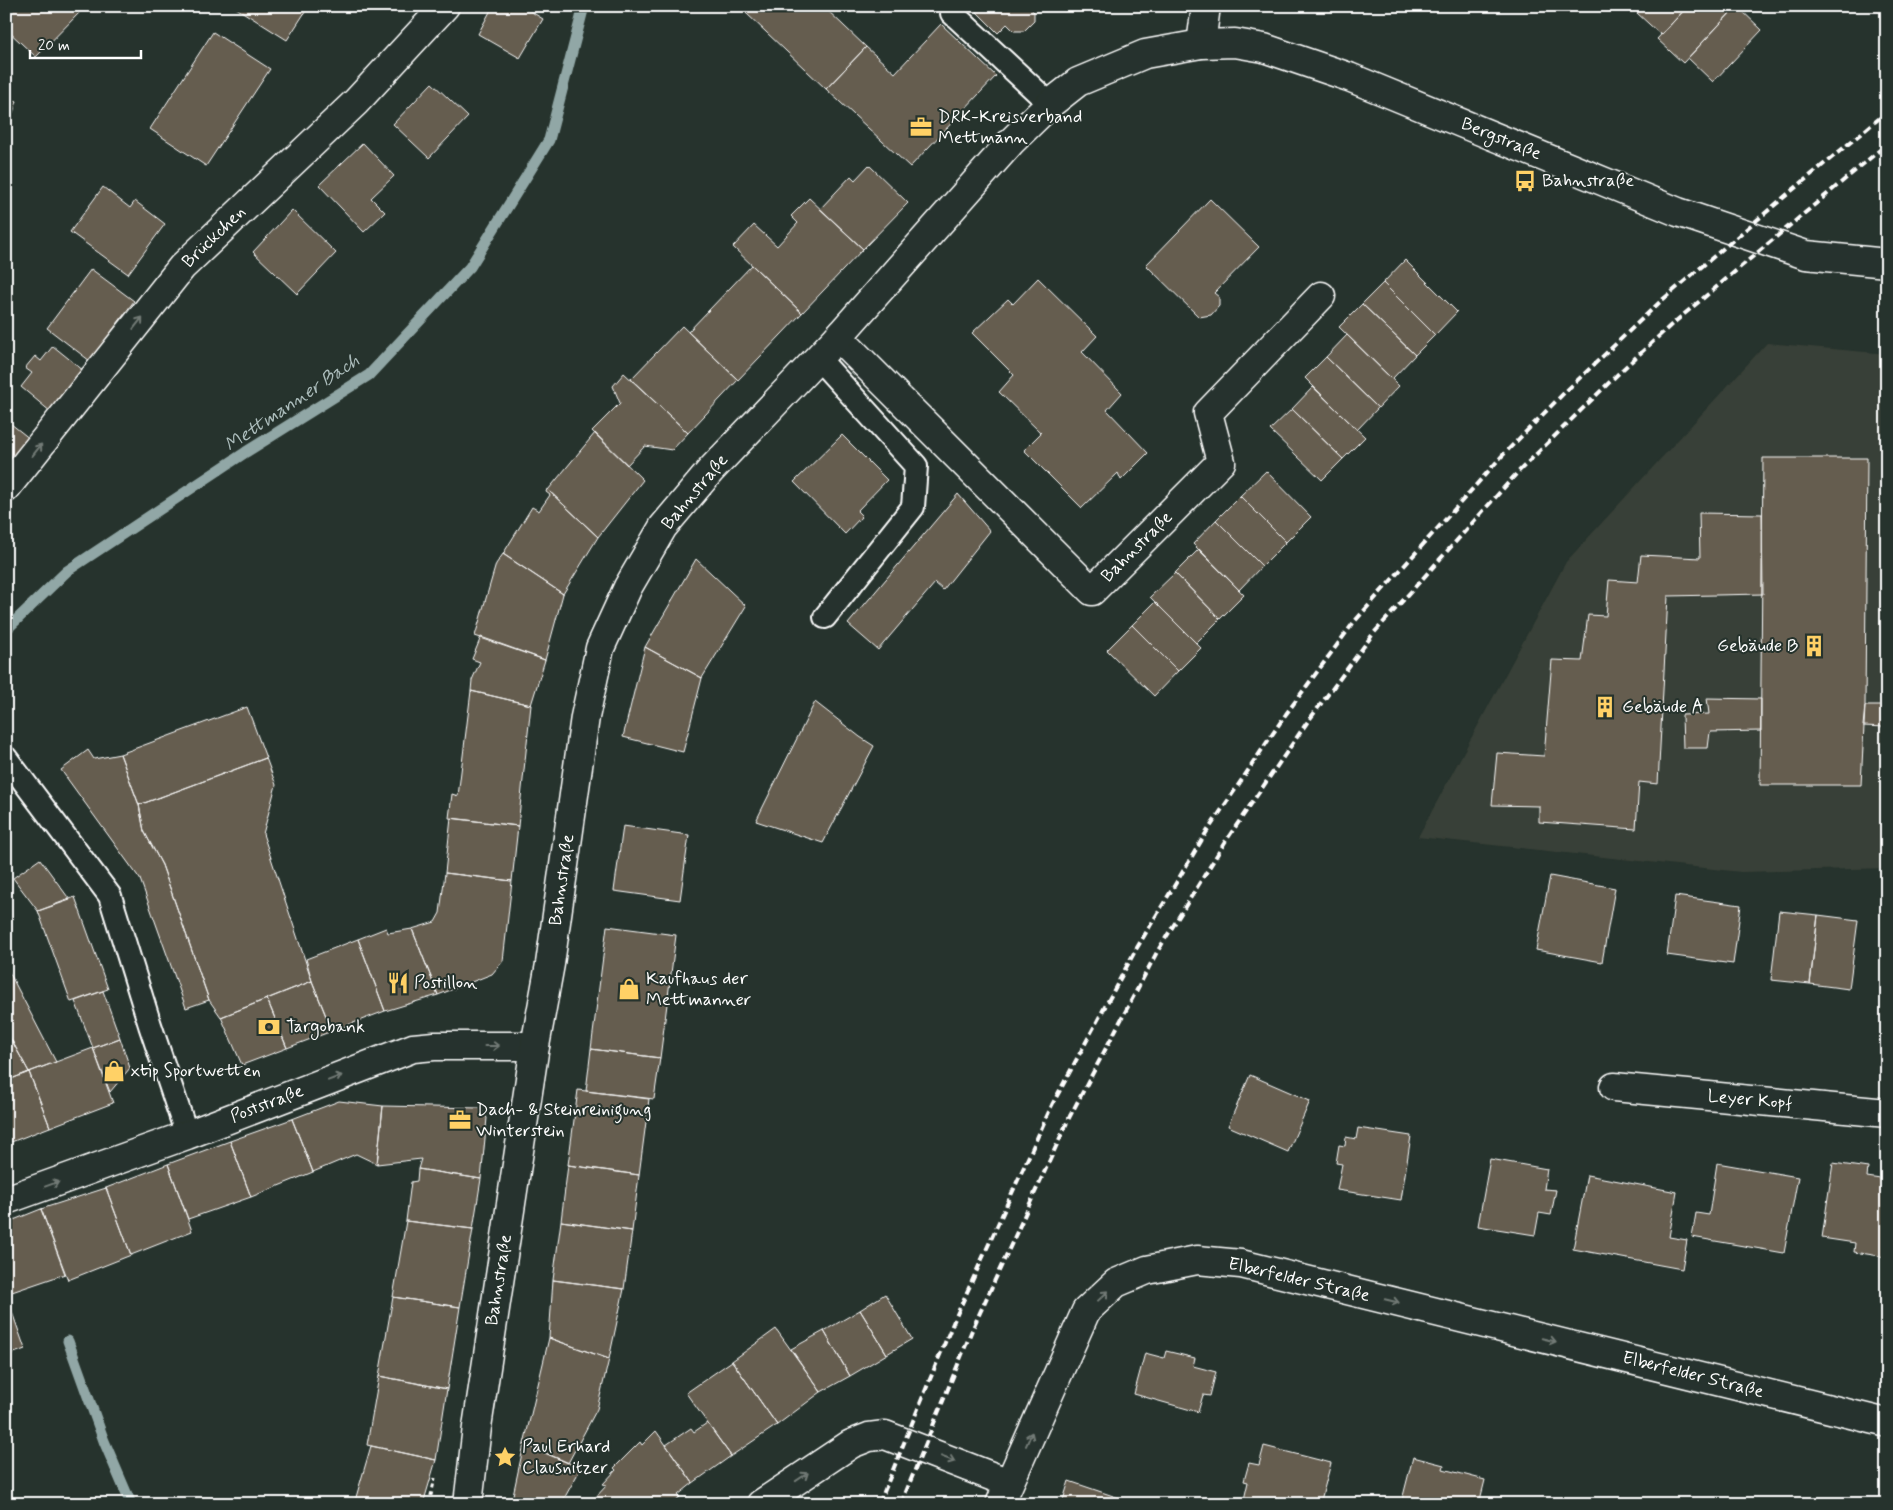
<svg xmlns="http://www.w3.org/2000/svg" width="1893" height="1510" font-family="Mynerve,sans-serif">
	<rect width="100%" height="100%" fill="#26332d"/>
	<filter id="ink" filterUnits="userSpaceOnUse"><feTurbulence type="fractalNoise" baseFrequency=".02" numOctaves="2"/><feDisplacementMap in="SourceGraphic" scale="10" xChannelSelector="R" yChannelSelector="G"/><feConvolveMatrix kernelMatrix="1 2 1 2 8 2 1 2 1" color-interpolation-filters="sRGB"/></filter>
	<g filter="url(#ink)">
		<path fill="#394037" d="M1767 343 1887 354V868L1741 872 1418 837 1566 562Z"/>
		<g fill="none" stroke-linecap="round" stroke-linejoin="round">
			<path stroke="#91a7a6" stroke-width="11" d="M6 630 67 571 246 452 369 375 470 267 549 140 584 6
				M68 1341 104 1441 131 1504"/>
		</g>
		<path fill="#655d4f" stroke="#fff" d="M6 6H75L81 11 36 57 6 29Z
			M233 6H309L287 40Z
			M493 6H522L543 19 520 58 478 34Z
			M752 6H823L866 47 826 89 746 13Z
			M971 6H1034L1031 9 1034 12V21L1024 31H1014L1007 24 998 33Z
			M1643 6H1688L1661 35 1637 13Z
			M1688 6H1728L1733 10 1683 63 1657 39Z
			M1737 6 1762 30 1713 82 1688 58Z
			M941 24 996 76 910 167 826 89 866 47 895 73Z
			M213 32 270 69 206 166 150 129Z
			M432 83 468 117 429 158 393 124Z
			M6 97 17 101 6 134Z
			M363 143 394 176 371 198 385 212 364 232 319 185Z
			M869 165 908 203 863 249 820 209 851 176 855 180Z
			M103 187 130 208 135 201 165 224 128 274 70 232Z
			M809 198 863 249 802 313 733 247 754 225 777 246 798 223 791 216Z
			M1210 199 1259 247 1214 293 1219 297V306L1211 315 1199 317 1146 265Z
			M292 210 336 253 297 294 253 252Z
			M1405 260 1457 312 1435 335 1383 283Z
			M752 265 802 313 738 380 688 332Z
			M91 269 134 301 90 361 47 328Z
			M1038 278 1097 336 1082 352 1122 393 1107 410 1148 453 1121 480 1118 473 1082 508 1024 450 1041 433 999 392 1014 375 972 333 1008 299 1013 304Z
			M1383 283 1435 335 1415 355 1362 304Z
			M1362 304 1415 355 1392 379 1339 327Z
			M682 326 738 380 688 433 631 379Z
			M1347 335 1399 386 1378 408 1326 357Z
			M53 346 84 371 51 412 21 387 32 373 25 368 35 356 41 361Z
			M1326 357 1378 408 1357 430 1305 378Z
			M624 373 688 433 672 450 645 446 627 465 592 431 620 403 613 386Z
			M1313 387 1365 437 1343 459 1292 409Z
			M1292 409 1343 459 1322 480 1270 430Z
			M6 420 30 439 6 466Z
			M595 433 643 480 598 537 548 490Z
			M842 435 887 480 857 511 862 516 845 534 794 482Z
			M1763 458H1867L1865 706 1861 785H1760Z
			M1266 471 1311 517 1286 542 1240 496Z
			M547 489 598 537 563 594 503 554 532 507 539 511 550 495 546 492Z
			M958 494 990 531 943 590 935 583 878 650 848 624Z
			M1240 496 1286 542 1262 566 1216 520Z
			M1699 513 1762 514 1763 594 1668 596 1658 784 1639 782 1636 829 1539 822V806L1492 805 1497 753 1544 756 1552 660 1582 661 1588 615 1606 616 1609 580 1638 582 1641 555 1700 558Z
			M1216 520 1262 566 1239 590 1193 544Z
			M1199 549 1244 595 1220 619 1175 573Z
			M503 554 563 594 545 660 475 636 496 564Z
			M696 559 746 606 702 678 645 647Z
			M1175 573 1220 619 1196 643 1150 597Z
			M1155 602 1201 648 1178 671 1132 625Z
			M1132 625 1178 671 1154 696 1107 650Z
			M481 637 545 660 531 705 471 691 472 680 480 662 472 659Z
			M645 647 702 678 683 752 623 737Z
			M471 691 531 705 518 826 449 818 452 794 458 796Z
			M1707 698 1761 699V731L1710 732 1708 748H1683L1682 715 1709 714Z
			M815 702 860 737 874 746 823 843 756 821Z
			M1865 706H1887V727L1863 726Z
			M247 707 266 758 139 805 120 754Z
			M88 750 94 759 120 754 139 805 144 831 162 865 209 1000 186 1008 140 879 61 770Z
			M266 758 276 785 263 834 312 981 221 1017 209 1000 162 865 144 831 139 805Z
			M451 818 518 826 512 881 445 873Z
			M623 826 689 835 680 900 614 891Z
			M40 859 70 900 38 911 13 878Z
			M445 873 512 881 503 961 492 974 438 995 412 929 435 922 440 913Z
			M1550 876 1615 888 1602 962 1536 950Z
			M1675 896 1741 905 1733 964 1667 955Z
			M75 897 108 989 71 1002 38 911Z
			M1779 911 1818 915 1810 984 1771 980Z
			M1818 915 1858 920 1849 989 1810 984Z
			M607 926 676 935 660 1058 591 1049Z
			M386 928 388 933 412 929 438 995 385 1011 358 939Z
			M358 939 385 1011 332 1031 312 981 306 959Z
			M6 966 56 1062 29 1072 6 1030Z
			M312 981 332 1031 287 1048 267 999Z
			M103 991 120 1038 93 1048 75 1001Z
			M267 999 287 1048 242 1065 221 1017Z
			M6 1030 29 1072 6 1081Z
			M120 1038 130 1068 110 1092 93 1048Z
			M93 1048 113 1103 50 1127 29 1072Z
			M591 1049 660 1058 654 1099 586 1091Z
			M29 1072 50 1127 6 1144V1081Z
			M1250 1075 1310 1101 1288 1152 1228 1126Z
			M578 1090 649 1099 639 1175 568 1165Z
			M339 1101 383 1106 377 1164 356 1154 313 1172 292 1119Z
			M383 1106 480 1108 487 1118 481 1179 418 1169 421 1159 377 1164Z
			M292 1119 313 1172 251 1197 230 1141Z
			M1358 1128 1411 1136 1401 1200 1337 1190 1342 1164 1336 1163 1339 1145 1345 1146 1346 1137 1356 1139Z
			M230 1141 251 1197 188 1219 168 1164Z
			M1490 1159 1547 1169 1544 1189 1556 1190 1551 1215 1539 1213 1535 1235 1478 1226Z
			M1717 1163 1798 1177 1784 1253 1692 1237 1696 1213 1709 1215Z
			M1833 1163 1868 1168 1867 1177 1887 1180 1886 1257 1854 1252 1855 1243 1822 1238Z
			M168 1164 192 1231 131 1255 106 1188Z
			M568 1165 639 1175 632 1231 561 1221Z
			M418 1169 481 1179 473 1229 406 1221 411 1182 417 1181Z
			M1587 1175 1677 1192 1669 1237 1687 1240 1682 1269 1573 1249Z
			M106 1188 131 1255 68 1280 41 1209Z
			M41 1209 65 1274 6 1294V1223Z
			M406 1221 473 1229 460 1307 393 1297Z
			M561 1221 632 1231 624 1289 553 1280Z
			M553 1280 624 1289 609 1359 549 1338Z
			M885 1294 912 1339 887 1354 860 1310Z
			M6 1295 25 1349 6 1356Z
			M393 1297 460 1307 447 1389 379 1376Z
			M860 1310 887 1354 850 1376 824 1331Z
			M776 1329 821 1392 777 1425 732 1361Z
			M824 1331 850 1376 821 1392 791 1349Z
			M549 1338 609 1359 597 1409 568 1463 524 1444Z
			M1166 1351 1195 1358 1193 1366 1216 1372 1210 1396 1203 1395 1198 1412 1134 1394 1145 1353 1164 1358Z
			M732 1361 777 1425 731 1456 686 1393Z
			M379 1376 447 1389 436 1460 367 1445Z
			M707 1423 731 1456 693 1483 666 1445 691 1428 694 1432Z
			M656 1431 693 1483 678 1495 680 1497 673 1504H601L594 1499 607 1485 603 1484 616 1470 614 1468 640 1442 642 1445Z
			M524 1444 581 1468 561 1504H524L513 1495Z
			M371 1446 436 1460 423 1504H354Z
			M1264 1446 1331 1463 1320 1504H1243L1248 1482 1244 1481 1249 1463 1259 1465Z
			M1413 1457 1444 1465 1443 1469 1485 1480 1479 1504H1401Z
			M1069 1481 1125 1500 1124 1504H1075L1063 1500Z"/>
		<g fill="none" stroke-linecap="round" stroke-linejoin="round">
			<g stroke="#fff" stroke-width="26">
				<path id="lane" d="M952 13 1050 104
					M818 358 916 466 913 507 825 617
					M6 758 110 896 150 1025 187 1135"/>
			</g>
			<g stroke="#fff" stroke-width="31">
				<path id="street" d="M1201 44 1206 6
					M838 337 1092 591 1221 462 1208 413 1321 296
					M6 488 182 267 356 102 445 6
					M1614 1087 1887 1113
					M6 1200 187 1135 413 1048 434 1046H535
					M761 1504 851 1444 869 1437 885 1435 1009 1483
					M1000 1504 1086 1311 1116 1283 1147 1270 1197 1260 1241 1264 1887 1423"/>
			</g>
			<g stroke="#fff" stroke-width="31">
				<path id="secondary" d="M468 1504 477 1427 535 1046 550 964 585 717 600 648 628 587 663 527 711 470 838 337 1011 142 1050 104 1078 82 1145 54 1201 44 1235 43 1264 48 1349 77 1678 212 1806 255 1887 263"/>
			</g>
			<path stroke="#fff" stroke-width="3" stroke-dasharray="4 4" stroke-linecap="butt" d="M429 1504 435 1478"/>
			<use href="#lane" stroke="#26332d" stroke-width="22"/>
			<use href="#street" stroke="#26332d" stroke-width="28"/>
			<use href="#secondary" stroke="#26332d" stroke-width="28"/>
			<path stroke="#fff" stroke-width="4" stroke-dasharray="8 4" stroke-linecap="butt" d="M879 1504 953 1323 1052 1105 1135 951 1206 833 1286 714 1354 622 1501 457 1565 392 1661 301 1789 193 1887 112
				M901 1504 972 1330 1070 1116 1157 952 1225 842 1306 724 1373 634 1518 472 1621 371 1670 326 1887 144"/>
		</g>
		<defs><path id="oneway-shaft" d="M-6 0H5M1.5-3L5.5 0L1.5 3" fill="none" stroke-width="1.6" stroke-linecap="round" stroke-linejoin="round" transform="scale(1.25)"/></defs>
		<g stroke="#727a76">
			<use href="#oneway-shaft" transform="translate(138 323) rotate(-52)"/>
			<use href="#oneway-shaft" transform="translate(37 450) rotate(-52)"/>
			<use href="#oneway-shaft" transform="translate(492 1046)"/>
			<use href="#oneway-shaft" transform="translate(335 1078) rotate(-21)"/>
			<use href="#oneway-shaft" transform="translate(52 1184) rotate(-20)"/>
			<use href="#oneway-shaft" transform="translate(1103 1296) rotate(-43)"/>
			<use href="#oneway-shaft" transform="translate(1392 1301) rotate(14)"/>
			<use href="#oneway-shaft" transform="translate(1549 1340) rotate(14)"/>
			<use href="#oneway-shaft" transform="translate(1029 1439) rotate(-66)"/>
			<use href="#oneway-shaft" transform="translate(948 1459) rotate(21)"/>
			<use href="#oneway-shaft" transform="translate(802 1477) rotate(-34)"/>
		</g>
	</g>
	<defs>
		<g id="office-bare" transform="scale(1.725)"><path d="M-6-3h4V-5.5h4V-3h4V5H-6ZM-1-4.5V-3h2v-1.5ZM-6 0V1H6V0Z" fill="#ffd166" stroke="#26332d" stroke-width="2.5" paint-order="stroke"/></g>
		<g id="bus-bare" transform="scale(1.725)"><path d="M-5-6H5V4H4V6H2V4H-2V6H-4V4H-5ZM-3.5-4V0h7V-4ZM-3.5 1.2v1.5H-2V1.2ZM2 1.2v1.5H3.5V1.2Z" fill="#ffd166" stroke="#26332d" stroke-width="2.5" paint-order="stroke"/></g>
		<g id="building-bare" transform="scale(1.725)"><path d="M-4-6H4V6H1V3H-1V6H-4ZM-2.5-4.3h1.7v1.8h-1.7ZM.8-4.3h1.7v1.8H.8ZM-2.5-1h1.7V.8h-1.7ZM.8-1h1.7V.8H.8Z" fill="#ffd166" stroke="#26332d" stroke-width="2.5" paint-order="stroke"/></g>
		<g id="restaurant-bare" transform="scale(1.725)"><path d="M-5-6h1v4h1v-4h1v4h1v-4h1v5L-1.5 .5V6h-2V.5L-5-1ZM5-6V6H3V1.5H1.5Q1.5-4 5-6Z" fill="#ffd166" stroke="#26332d" stroke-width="2.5" paint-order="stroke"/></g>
		<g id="shop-bare" transform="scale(1.725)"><path d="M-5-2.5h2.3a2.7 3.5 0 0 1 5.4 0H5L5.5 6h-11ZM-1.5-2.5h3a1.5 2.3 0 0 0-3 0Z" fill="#ffd166" stroke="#26332d" stroke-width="2.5" paint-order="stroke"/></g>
		<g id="bank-bare" transform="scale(1.725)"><path d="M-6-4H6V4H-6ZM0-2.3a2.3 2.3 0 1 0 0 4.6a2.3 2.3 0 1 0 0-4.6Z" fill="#ffd166" stroke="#26332d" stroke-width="2.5" paint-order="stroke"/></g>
		<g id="sight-bare" transform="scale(1.725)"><path d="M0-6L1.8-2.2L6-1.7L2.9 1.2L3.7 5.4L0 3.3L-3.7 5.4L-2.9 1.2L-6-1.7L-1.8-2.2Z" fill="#ffd166" stroke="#26332d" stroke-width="2.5" paint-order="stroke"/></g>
	</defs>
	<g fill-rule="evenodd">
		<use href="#office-bare" x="921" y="127"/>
		<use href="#bus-bare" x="1525" y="181"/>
		<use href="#building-bare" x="1814" y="646"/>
		<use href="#building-bare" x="1605" y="707"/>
		<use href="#restaurant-bare" x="398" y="983"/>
		<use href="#shop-bare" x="629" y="989"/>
		<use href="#bank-bare" x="269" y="1027"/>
		<use href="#shop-bare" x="114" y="1071"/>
		<use href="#office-bare" x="460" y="1120"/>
		<use href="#sight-bare" x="505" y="1457"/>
	</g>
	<g text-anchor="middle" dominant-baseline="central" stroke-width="4" stroke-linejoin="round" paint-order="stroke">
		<g font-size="18" fill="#fff" stroke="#26332d" text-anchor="start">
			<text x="938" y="117">DRK-Kreisverband<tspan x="938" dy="21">Mettmann</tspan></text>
			<text x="1542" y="181">Bahnstraße</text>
			<text x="1798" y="646" text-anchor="end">Gebäude B</text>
			<text x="1622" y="707">Gebäude A</text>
			<text x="646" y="979">Kaufhaus der<tspan x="646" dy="21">Mettmanner</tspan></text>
			<text x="414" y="983">Postillon</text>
			<text x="286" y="1027">Targobank</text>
			<text x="130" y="1071">xtip Sportwetten</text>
			<text x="476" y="1110">Dach- &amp; Steinreinigung<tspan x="476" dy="21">Winterstein</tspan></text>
			<text x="522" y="1447">Paul Erhard<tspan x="522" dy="21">Clausnitzer</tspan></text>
		</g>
		<g font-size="18" fill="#fff" stroke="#26332d">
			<text transform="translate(1501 139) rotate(22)">Bergstraße</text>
			<text transform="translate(214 237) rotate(-44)">Brückchen</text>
			<text transform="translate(695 492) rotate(-50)">Bahnstraße</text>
			<text transform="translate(1137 547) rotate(-45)">Bahnstraße</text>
			<text transform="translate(562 880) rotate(-82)">Bahnstraße</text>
			<text transform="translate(1750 1100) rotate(5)">Leyer Kopf</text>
			<text transform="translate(267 1104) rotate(-21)">Poststraße</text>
			<text transform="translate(499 1280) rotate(-81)">Bahnstraße</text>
			<text transform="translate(1299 1280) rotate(13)">Elberfelder Straße</text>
			<text transform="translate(1693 1375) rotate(14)">Elberfelder Straße</text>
		</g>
		<g font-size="19" font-style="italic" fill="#acbdbc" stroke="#26332d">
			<text transform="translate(292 403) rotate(-34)">Mettmanner Bach</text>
		</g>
	</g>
	<rect width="1893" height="1510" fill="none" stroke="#26332d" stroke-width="25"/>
	<rect x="12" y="12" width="1868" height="1485" fill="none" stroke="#fff" stroke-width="2" filter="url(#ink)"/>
	<path d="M30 50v8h111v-8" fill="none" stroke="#ffffff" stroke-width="2.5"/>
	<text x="38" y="50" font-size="15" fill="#ffffff" stroke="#26332d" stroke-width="4" paint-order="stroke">20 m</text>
</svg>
